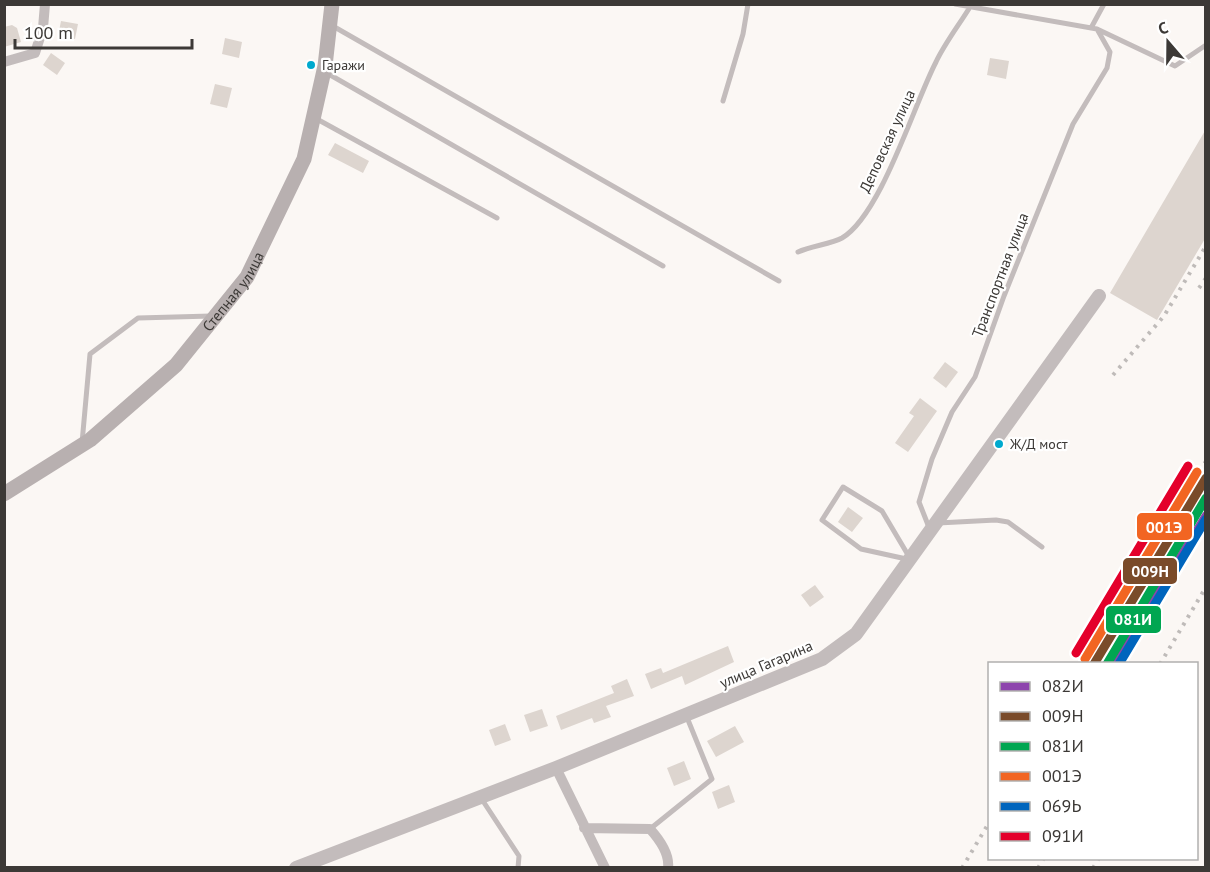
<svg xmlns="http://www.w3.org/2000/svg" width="1210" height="872" font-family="'PT Sans',sans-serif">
	<rect width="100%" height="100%" fill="#fbf7f4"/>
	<path fill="#ddd5cf" d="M61 21 78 24 75 39 58 36Z
		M12 25 17 28 21 42 4 47V27Z
		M225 38 242 42 239 58 222 54Z
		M51 53 65 63 57 75 43 65Z
		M990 58 1009 61 1006 79 987 75Z
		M215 84 232 88 227 108 210 104Z
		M1206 129V237L1157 320 1110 293Z
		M335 143 369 161 363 173 328 155Z
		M945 362 958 372 946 388 933 378Z
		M920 398 937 411 908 452 895 443 914 416 909 413Z
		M848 507 863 518 852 532 838 522Z
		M815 585 824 597 810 607 801 595Z
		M728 646 734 662 685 685 682 676 651 689 645 674 661 668 663 673Z
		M627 679 634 696 606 706 611 717 594 723 592 718 561 730 556 716 614 693 611 686Z
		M542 709 548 726 530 732 524 715Z
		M505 724 511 740 495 746 489 730Z
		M735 726 744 742 716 757 707 741Z
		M684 761 691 779 674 786 667 768Z
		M729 785 735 802 718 809 712 792Z"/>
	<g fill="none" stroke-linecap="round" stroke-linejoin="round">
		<path stroke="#c3bcbc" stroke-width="5" d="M955 4 1097 29 1175 66 1206 45
			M331 25 779 281
			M1091 28 1104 4
			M325 72 663 266
			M723 101 743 34 748 4
			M315 118 497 218
			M798 252C811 246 831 244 842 238 881 215 914 104 936 62 945 43 959 25 970 7
			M82 443 90 354 138 318 211 316
			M843 487 882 511 911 560 861 549 822 520Z
			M938 523 996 520 1008 522 1042 547
			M930 530 919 502 932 459 952 412 975 377 1004 296 1073 124 1107 68 1110 52 1097 29
			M481 798 519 856 518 868
			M650 829 712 779 686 715"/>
		<path stroke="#c3bcbc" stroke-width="10" d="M4 62 35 53 43 28 45 4
			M556 768 605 868
			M584 828 650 829C659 839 670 853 668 868"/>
		<path stroke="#c3bcbc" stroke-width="14" d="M296 868 556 768 822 659 856 634 1099 296"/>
		<path stroke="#b8b0b0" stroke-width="15" id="s1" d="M4 494 90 440 176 365 247 277 304 159 325 66 332 4"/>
		<path stroke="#bfbbb9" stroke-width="4" stroke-dasharray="3 6" stroke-linecap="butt" d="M1199 288 1206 278
			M1113 375 1164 316 1206 246
			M1084 664 1206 461
			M1160 664 1206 587
			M962 868 990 821
			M1038 868 1044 858
			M1093 868 1099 858"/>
		<g stroke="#fff" stroke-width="14">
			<path id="rail-1" d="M1115 664 1206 516"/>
		</g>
		<g stroke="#fff" stroke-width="14">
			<path id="rail-2" d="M1094 664 1206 478"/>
		</g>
		<g stroke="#fff" stroke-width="14">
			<path id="rail-3" d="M1107 664 1206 498"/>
		</g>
		<g stroke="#fff" stroke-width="14">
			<path id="rail-4" d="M1085 659 1197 472"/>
		</g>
		<g stroke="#fff" stroke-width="14">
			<path id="rail-5" d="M1119 664 1206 519"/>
		</g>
		<g stroke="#fff" stroke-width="14">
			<path id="rail-6" d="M1076 653 1188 466"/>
		</g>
		<use href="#rail-1" stroke="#8e44ad" stroke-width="9"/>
		<use href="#rail-2" stroke="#7a4b2a" stroke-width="9"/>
		<use href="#rail-3" stroke="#00a651" stroke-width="9"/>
		<use href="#rail-4" stroke="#f26522" stroke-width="9"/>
		<use href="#rail-5" stroke="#0065bd" stroke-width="9"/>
		<use href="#rail-6" stroke="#e4002b" stroke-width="9"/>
	</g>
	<g fill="#00a9ce" stroke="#fff" stroke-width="2">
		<circle cx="311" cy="65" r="5"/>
		<circle cx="999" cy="444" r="5"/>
	</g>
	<g text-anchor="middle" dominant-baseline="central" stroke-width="4.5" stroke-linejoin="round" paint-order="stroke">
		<g font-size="14" fill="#3c3936" stroke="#fff" text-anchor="start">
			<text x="322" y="65">Гаражи</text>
			<text x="1010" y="444">Ж/Д мост</text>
		</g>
		<g font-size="15" fill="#3c3936" stroke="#fff">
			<text transform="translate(887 141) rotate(-65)">Деповская улица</text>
			<text transform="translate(1000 275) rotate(-69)">Транспортная улица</text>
			<text stroke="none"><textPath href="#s1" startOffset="309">Степная улица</textPath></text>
			<text transform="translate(766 664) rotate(-23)">улица Гагарина</text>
		</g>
	</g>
	<g stroke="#fff" stroke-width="2">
		<rect x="1136" y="512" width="57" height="29" rx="6" fill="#f26522"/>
		<rect x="1122" y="557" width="56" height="28" rx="6" fill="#7a4b2a"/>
		<rect x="1105" y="605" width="57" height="29" rx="6" fill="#00a651"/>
	</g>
	<g font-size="16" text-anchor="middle" font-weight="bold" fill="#fff">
		<text x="1164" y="533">001Э</text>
		<text x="1150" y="577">009Н</text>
		<text x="1133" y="625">081И</text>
	</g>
	<rect width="1210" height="872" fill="none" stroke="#3c3936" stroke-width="12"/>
	<rect x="988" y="662" width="210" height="198" fill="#ffffff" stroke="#b1b0af" stroke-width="1.5"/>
	<rect x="1000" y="682" width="30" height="9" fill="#8e44ad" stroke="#b1b0af" stroke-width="1.5"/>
	<text x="1042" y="692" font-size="18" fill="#3c3936">082И</text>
	<rect x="1000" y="712" width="30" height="9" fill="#7a4b2a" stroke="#b1b0af" stroke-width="1.5"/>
	<text x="1042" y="722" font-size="18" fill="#3c3936">009Н</text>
	<rect x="1000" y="742" width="30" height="9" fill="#00a651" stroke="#b1b0af" stroke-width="1.5"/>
	<text x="1042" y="752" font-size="18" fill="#3c3936">081И</text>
	<rect x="1000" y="772" width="30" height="9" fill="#f26522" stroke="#b1b0af" stroke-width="1.5"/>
	<text x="1042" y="782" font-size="18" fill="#3c3936">001Э</text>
	<rect x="1000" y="802" width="30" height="9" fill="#0065bd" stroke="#b1b0af" stroke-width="1.5"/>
	<text x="1042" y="812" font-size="18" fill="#3c3936">069Ь</text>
	<rect x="1000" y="832" width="30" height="9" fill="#e4002b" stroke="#b1b0af" stroke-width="1.5"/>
	<text x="1042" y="842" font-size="18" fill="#3c3936">091И</text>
	<g transform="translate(1168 42) rotate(340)" stroke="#ffffff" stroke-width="4.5" paint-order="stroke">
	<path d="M0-4.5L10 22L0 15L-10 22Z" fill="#3c3936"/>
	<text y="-9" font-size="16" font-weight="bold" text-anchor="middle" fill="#3c3936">С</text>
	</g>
	<path d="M15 39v9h177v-9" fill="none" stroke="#3c3936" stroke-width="3"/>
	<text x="24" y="39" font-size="18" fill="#3c3936" stroke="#ffffff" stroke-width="4.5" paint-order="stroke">100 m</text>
</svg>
